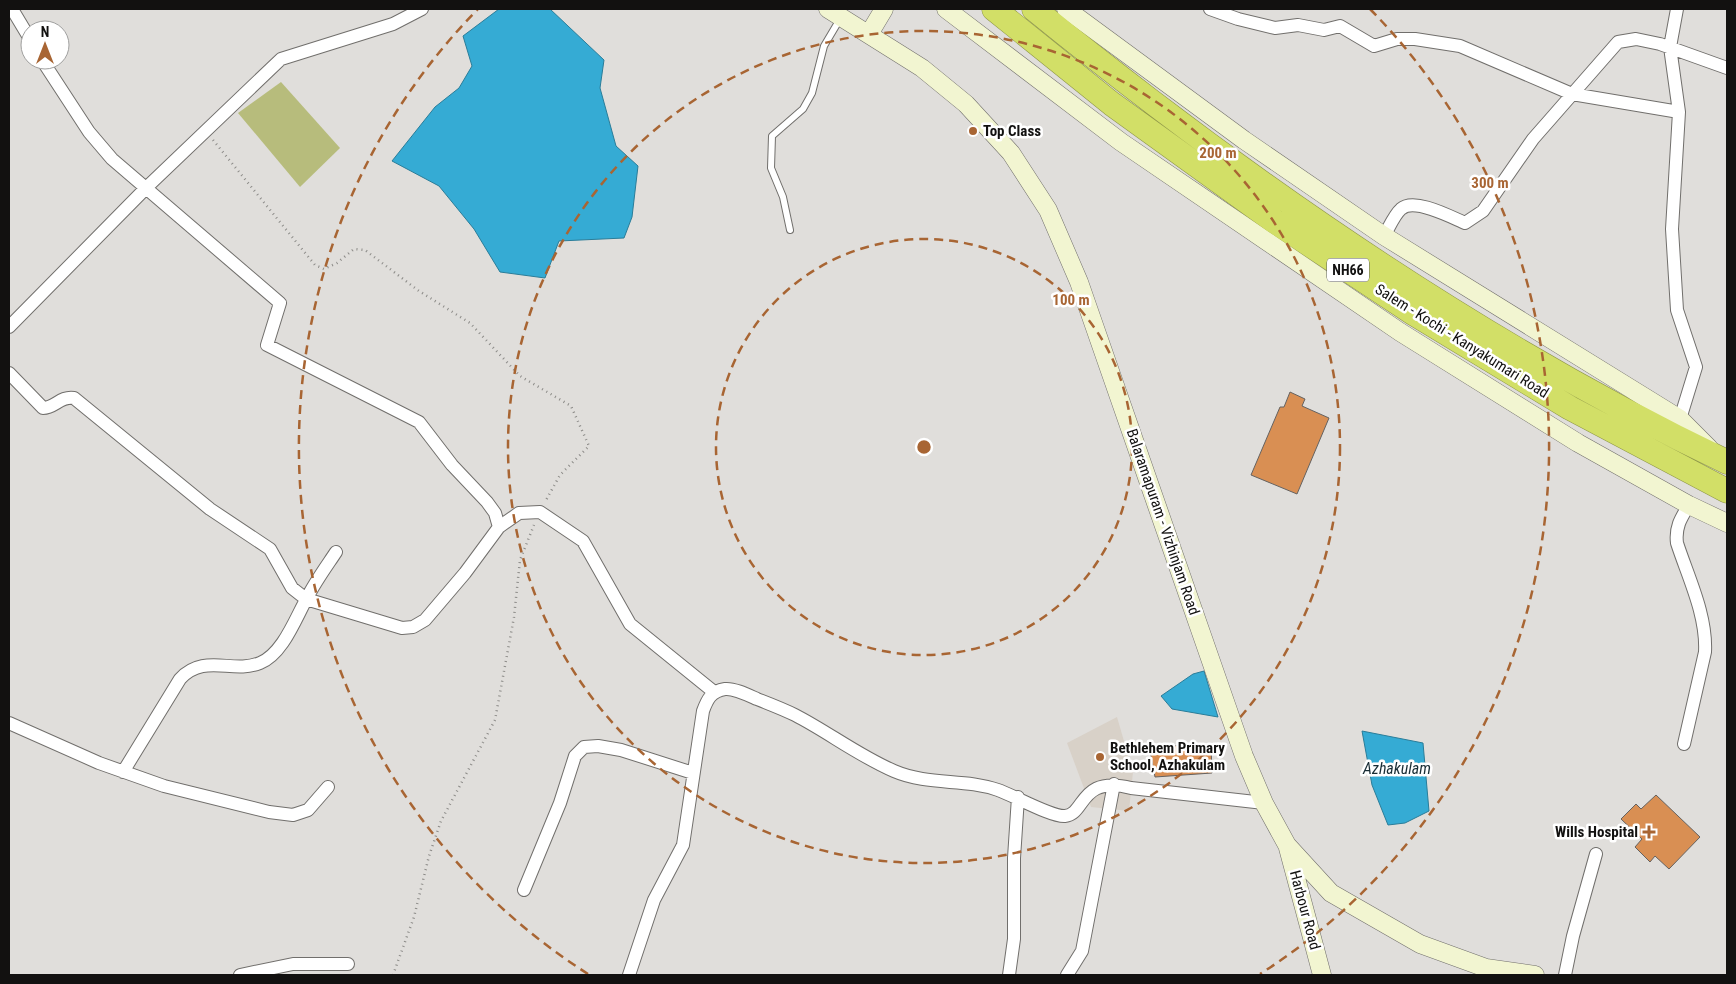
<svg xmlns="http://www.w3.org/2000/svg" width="1736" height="984" font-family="'Roboto Condensed',sans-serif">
	<rect width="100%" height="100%" fill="#e0dedb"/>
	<path fill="#d8d1c8" d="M1117 717 1133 772 1129 811 1091 807 1067 743Z"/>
	<path fill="#b7bc7c" d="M281 82 340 148 300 187 238 113Z"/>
	<path fill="#35abd4" stroke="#2a7d99" d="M499 9H550L604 60 600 88 616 146 638 166 632 217 624 238 559 241 545 278 500 272 474 229 439 186 392 161 435 107 459 88 472 66 463 36Z
		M1204 671 1218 717 1172 709 1161 696 1193 674Z
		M1362 731 1423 743 1429 811 1405 823 1388 825 1372 785Z"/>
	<path fill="#d98f53" stroke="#656260" d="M1290 392 1305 399 1302 406 1329 418 1297 494 1251 475 1280 407H1284Z
		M1211 745 1212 773 1155 777 1149 746Z
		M1656 795 1700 837 1669 869 1655 856 1650 862 1635 847 1642 839 1621 819 1636 804 1641 809Z"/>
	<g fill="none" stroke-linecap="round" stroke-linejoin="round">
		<g stroke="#716f6c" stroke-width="8">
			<path id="lane" d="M790 230 783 197 771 168 772 136 803 109 812 93 824 46 840 19"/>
		</g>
		<g stroke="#716f6c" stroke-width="14">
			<path id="street" d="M12 9 30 39
				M1210 9 1238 19 1275 28 1298 25 1324 30 1340 26 1374 46 1397 39H1415L1460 46 1572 94 1679 112
				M1677 9 1670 47 1679 112 1672 229 1677 310 1696 367 1680 419
				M1384 236C1389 228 1394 215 1401 209 1414 197 1451 217 1465 223L1483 211 1533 139 1618 42 1636 39 1660 44 1727 68
				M9 327 147 187 281 59 393 24 422 9
				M9 373 43 408C55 408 60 396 74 398L210 509 270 549 292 588 306 599 402 628 413 627 425 620 465 573 499 527 495 513 487 502 452 465 419 422 267 345 280 303 112 159 89 132 42 60
				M499 527 519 513 540 512 583 541 630 624 714 692
				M9 723 99 763 164 786 269 812 293 815 308 810 328 787
				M1684 744 1705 652C1707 615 1688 577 1677 543 1675 527 1681 518 1689 505
				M123 772 180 679C204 653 232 674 260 663 283 654 296 617 307 598 315 582 326 567 336 552
				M524 890 560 803 575 756 584 747 598 746 621 750 693 773
				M240 975 293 964H348
				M629 975 654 900 683 845 703 711C707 700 711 691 725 689 734 688 748 695 757 699 770 704 783 709 795 715 828 732 859 756 894 771 929 786 964 778 998 790 1013 795 1051 817 1065 816 1086 814 1079 775 1131 788L1264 803
				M1009 975 1014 939V858L1018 797
				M1067 975 1082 951 1114 784
				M1565 975 1573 936 1596 854"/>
		</g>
		<g stroke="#716f6c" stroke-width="19">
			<path id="secondary" d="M828 9 922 68 966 104 1011 153 1048 210 1079 282 1244 756 1264 803 1287 845 1331 893 1420 944 1486 968 1535 975
				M946 9 1121 142 1400 332 1578 443 1689 505 1727 523
				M1066 9 1244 140 1384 236 1680 419 1709 448
				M869 34 884 9
				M1288 848 1322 975"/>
		</g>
		<g stroke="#8f9749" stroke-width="25">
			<path id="highway" d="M994 9 1112 104 1274 221 1413 313 1570 408 1727 491
				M1034 9C1247 182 1479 343 1727 462"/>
		</g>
		<path stroke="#8c8b88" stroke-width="2.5" stroke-dasharray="1 4" stroke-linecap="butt" d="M213 140 315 265 324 269 337 263 354 249 365 250 419 291 470 323 520 376 571 406 589 446 560 475 545 502
			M393 975 414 917 429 856 441 821 495 720 514 617 520 560 534 525"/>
		<use href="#lane" stroke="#fff" stroke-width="6"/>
		<use href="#street" stroke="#fff" stroke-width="12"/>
		<use href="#secondary" stroke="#f2f5d1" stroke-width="18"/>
		<use href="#highway" stroke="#d2df67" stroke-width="24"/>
	</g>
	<g fill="none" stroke="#a86533" stroke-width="2.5" stroke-dasharray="9 6">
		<circle cx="924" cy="447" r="208"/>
		<circle cx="924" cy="447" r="416"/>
		<path d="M588 974A625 625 0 0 1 478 9M1370 9A625 625 0 0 1 1260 974"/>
	</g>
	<g fill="#a86533" stroke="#fff" stroke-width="2">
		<circle cx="973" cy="131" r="5"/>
		<circle cx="1100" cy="757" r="5"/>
		<path d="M1646.5 824.5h5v5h5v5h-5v5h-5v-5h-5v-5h5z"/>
	</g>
	<g text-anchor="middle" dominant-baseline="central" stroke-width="5" stroke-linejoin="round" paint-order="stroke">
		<rect fill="#fff" stroke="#595858" stroke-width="1" x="1327" y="258.5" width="42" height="23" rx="4"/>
		<g font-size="14" font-weight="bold" fill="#121110">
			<text x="1348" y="270">NH66</text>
		</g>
		<g font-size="15" font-weight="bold" fill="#121110" stroke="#fff" text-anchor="start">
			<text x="983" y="131">Top Class</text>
			<text x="1110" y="748">Bethlehem Primary<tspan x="1110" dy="17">School, Azhakulam</tspan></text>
			<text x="1638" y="832" text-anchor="end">Wills Hospital</text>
		</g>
		<g font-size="15" fill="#121110" stroke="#fff">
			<text transform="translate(1462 341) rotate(32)">Salem - Kochi - Kanyakumari Road</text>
			<text transform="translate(1163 522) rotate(71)">Balaramapuram - Vizhinjam Road</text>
			<text transform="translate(1305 910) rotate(75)">Harbour Road</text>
		</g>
		<g font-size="16" font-style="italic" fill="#192d35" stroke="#fff">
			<text x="1397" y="768">Azhakulam</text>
		</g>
	</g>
	<circle cx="924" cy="447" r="8" fill="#a86533" stroke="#fff" stroke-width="2.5"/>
	<g font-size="15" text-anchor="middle" font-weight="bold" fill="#a86533" stroke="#fff" stroke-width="5" stroke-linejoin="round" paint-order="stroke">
		<text x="1218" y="158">200 m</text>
		<text x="1490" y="188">300 m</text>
		<text x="1071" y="305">100 m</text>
	</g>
	<rect width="1736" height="984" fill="none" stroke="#121110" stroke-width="20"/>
	<g transform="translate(45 45)"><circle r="24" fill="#ffffff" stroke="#a0a09f"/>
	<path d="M0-4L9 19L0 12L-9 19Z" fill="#a86533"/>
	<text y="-8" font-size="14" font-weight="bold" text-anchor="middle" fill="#121110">N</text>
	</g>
</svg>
